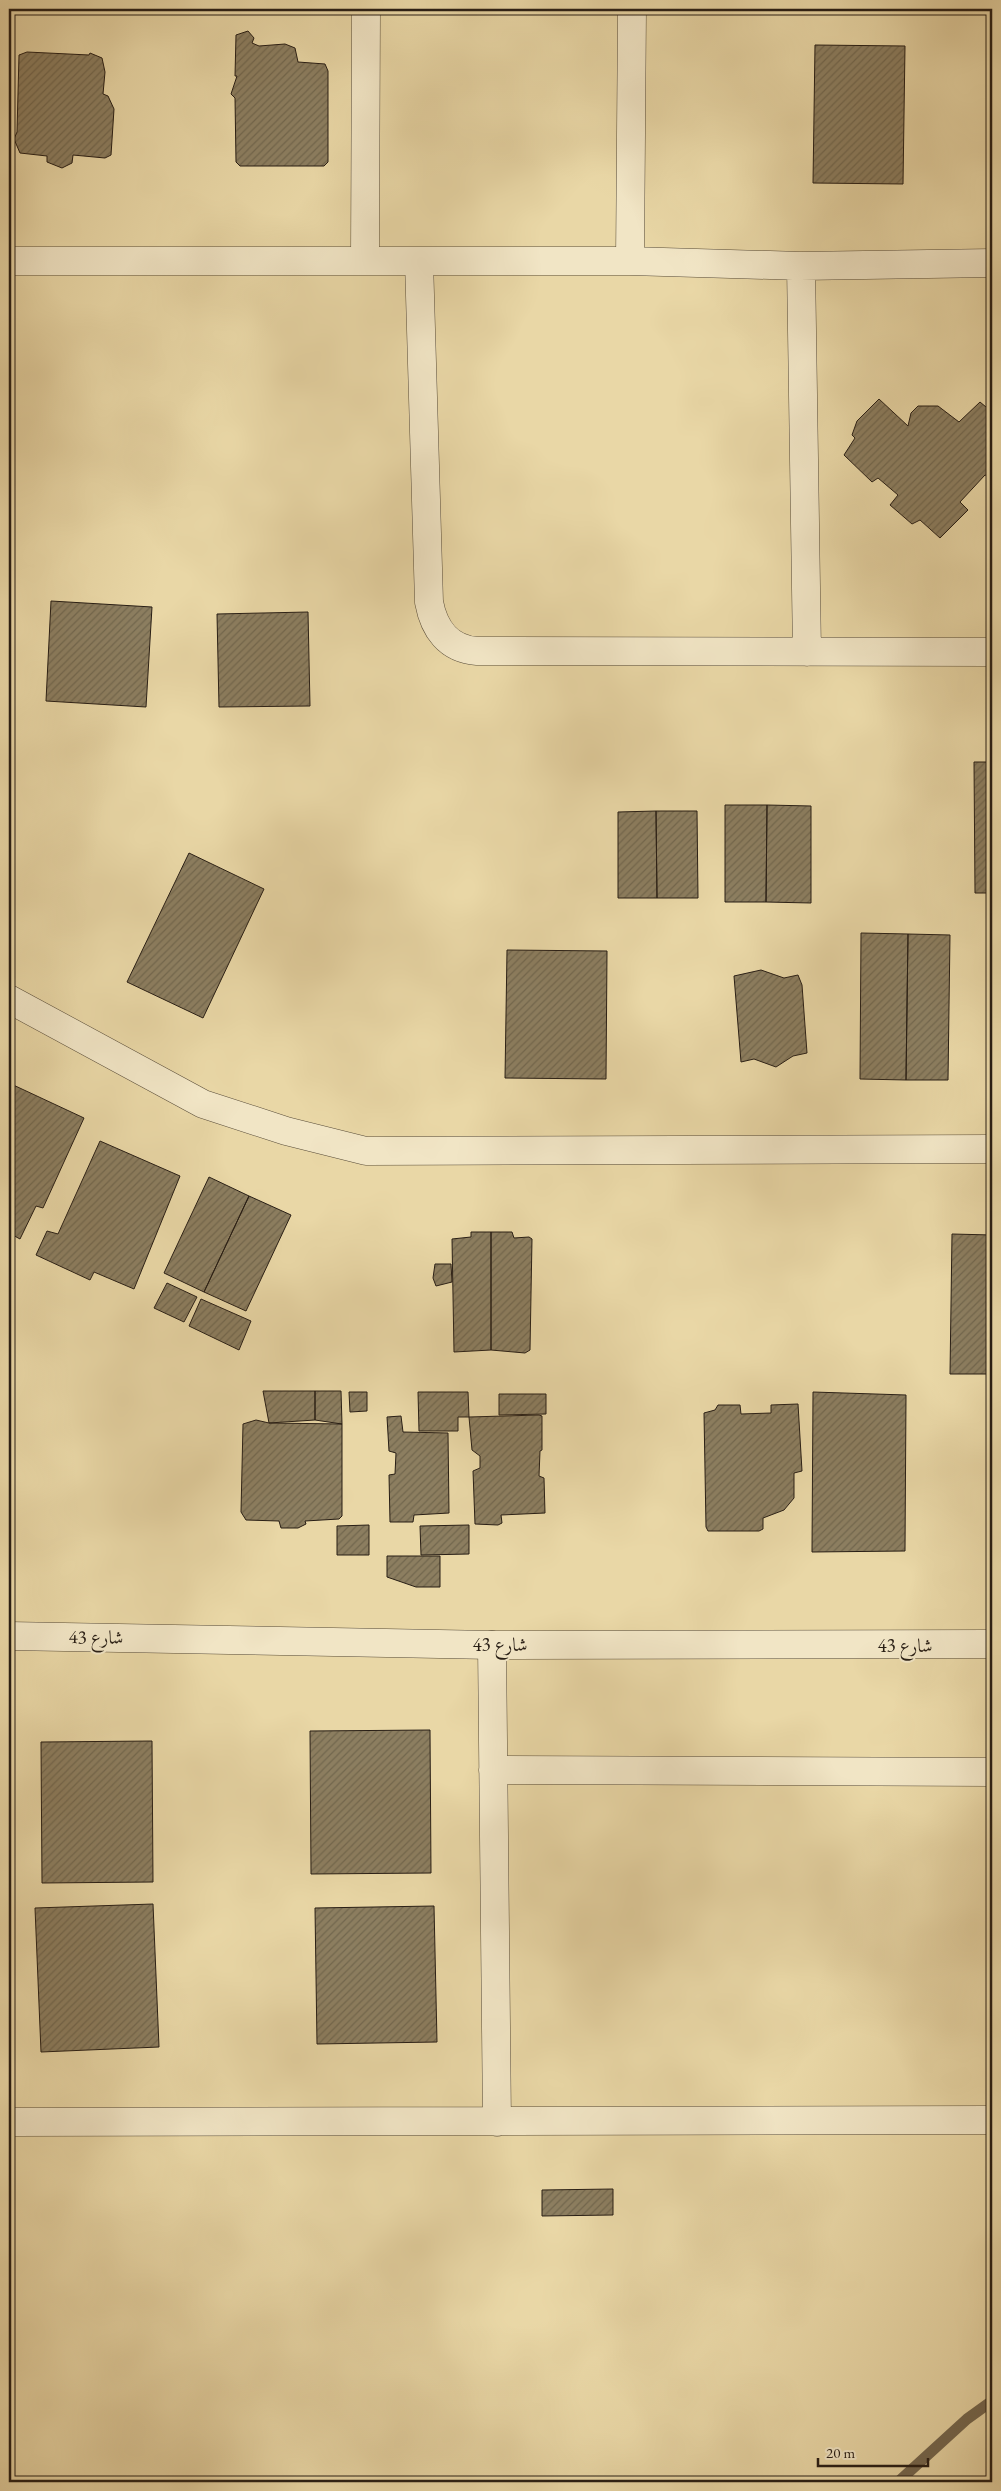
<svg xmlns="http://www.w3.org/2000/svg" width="1001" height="2491" font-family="'EB Garamond',Amiri,serif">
	<defs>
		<pattern id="building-hatch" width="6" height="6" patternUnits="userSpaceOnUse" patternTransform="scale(1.25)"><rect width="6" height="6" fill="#8c7e60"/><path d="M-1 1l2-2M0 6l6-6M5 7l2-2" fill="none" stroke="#72674e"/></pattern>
	</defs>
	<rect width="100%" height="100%" fill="#e9d7a6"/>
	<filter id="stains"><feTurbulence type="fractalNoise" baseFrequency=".004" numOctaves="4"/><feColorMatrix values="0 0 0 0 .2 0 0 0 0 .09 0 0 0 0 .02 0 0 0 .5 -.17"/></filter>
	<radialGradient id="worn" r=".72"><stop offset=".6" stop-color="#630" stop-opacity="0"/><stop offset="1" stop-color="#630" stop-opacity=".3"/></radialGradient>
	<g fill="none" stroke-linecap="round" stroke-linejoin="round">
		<path stroke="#74674f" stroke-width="11" d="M898 2482 967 2419 992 2401"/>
	</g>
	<path fill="url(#building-hatch)" stroke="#281e15" d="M929 9H992V10L929 11Z
		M248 31 254 38 252 43 259 46 285 44 295 48 298 62 325 64 328 71V162L324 166H240L236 162 235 98 231 94 237 76H235L236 35Z
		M815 45 905 46 903 184 813 183Z
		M27 52 89 55 90 53 102 58 105 72 103 94 108 96 114 109 111 155 105 158 73 155 72 163 62 168 47 162V156L20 153 14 139 17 132 19 55Z
		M879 399 908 426 911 413 918 406H938L959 422 980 402 992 412V477L985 475 960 502 968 510 940 538 920 520 912 524 890 505 898 495 878 478 872 482 844 455 855 438 852 435 857 421Z
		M51 601 152 607 146 707 46 701Z
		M308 612 310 706 219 707 217 614Z
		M974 762H992V893H975Z
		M725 805H767L766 902H725Z
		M767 805 811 806V903L766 902Z
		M656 811H697L698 898H657Z
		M656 811 657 898H618V812Z
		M189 853 264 889 203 1018 127 982Z
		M861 933 908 934 906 1080 860 1079Z
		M908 934 950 935 948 1080H906Z
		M507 950 607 951 606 1079 505 1078Z
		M761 970 784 978 798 975 802 985 807 1053 793 1056 776 1067 754 1059 741 1062 734 976Z
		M9 1083 84 1118 43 1208 36 1206 20 1239 9 1233Z
		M100 1141 180 1176 134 1289 94 1272 90 1280 36 1255 47 1231 58 1234Z
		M209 1177 249 1196 204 1292 164 1273Z
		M249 1196 291 1215 246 1311 204 1292Z
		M471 1232H491V1350L454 1352 452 1239 471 1237Z
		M491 1232H512L514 1238 529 1237 532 1239 530 1350 525 1353 491 1350Z
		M952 1234 992 1235V1374H950Z
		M435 1264H451L452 1282 436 1286 433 1278Z
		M167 1283 197 1297 184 1322 154 1308Z
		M201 1299 251 1321 239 1350 189 1326Z
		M263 1391H315V1420L269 1423Z
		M315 1391H341L342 1424 315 1420Z
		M349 1392H367V1411L350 1412Z
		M418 1392H468L469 1417H458V1431H419Z
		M813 1392 906 1395 905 1551 812 1552Z
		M499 1394H546V1414L499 1415Z
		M798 1404 802 1471 794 1473V1498L784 1510 763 1518V1529L759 1531H708L706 1527 704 1413 715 1410 718 1405H740L741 1414 771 1413V1405Z
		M539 1415 542 1416V1450L540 1451 539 1476 544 1478 545 1513 501 1515 502 1523 498 1525 475 1524 473 1471 480 1468V1456L472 1450 469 1417Z
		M401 1416 403 1432 448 1433 449 1513 414 1515 413 1522H390L389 1475 395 1474 396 1453 389 1451 387 1417Z
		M256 1420 269 1423 342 1424V1516L339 1519 305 1521 306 1524 298 1528H281L279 1521 246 1520 241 1512 243 1424Z
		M369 1525V1555H337V1526Z
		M469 1525V1554L421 1555 420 1526Z
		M387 1556H440V1587H416L387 1577Z
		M430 1730 431 1873 311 1874 310 1731Z
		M152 1741 153 1882 42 1883 41 1742Z
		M153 1904 159 2047 41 2052 35 1908Z
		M434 1906 437 2042 317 2044 315 1908Z
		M613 2189V2215L542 2216V2190Z
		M310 2480 309 2482H218Z"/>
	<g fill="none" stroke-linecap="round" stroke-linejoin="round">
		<g stroke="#584c39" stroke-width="29">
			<path id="minor" d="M9 261H630L801 266 992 263
				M365 261 366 9
				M419 261 429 602C434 629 448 649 477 651L992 652
				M630 261 632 9
				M801 266 807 652
				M9 999 203 1104 286 1131 366 1151 992 1149
				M492 1645 497 2122
				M493 1770 992 1772
				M9 2122 992 2120"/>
		</g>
		<g stroke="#584c39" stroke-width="29">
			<path id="tertiary" d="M9 1636 492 1645 992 1644"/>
		</g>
		<use href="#minor" stroke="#f1e5c5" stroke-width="28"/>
		<use href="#tertiary" stroke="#f1e5c5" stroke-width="28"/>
	</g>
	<g text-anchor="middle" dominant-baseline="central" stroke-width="4" stroke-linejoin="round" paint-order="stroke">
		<g font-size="19" fill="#281e15" stroke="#f1e5c5">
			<text transform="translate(96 1637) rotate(1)">شارع 43</text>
			<text x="500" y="1644">شارع 43</text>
			<text x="905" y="1645">شارع 43</text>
		</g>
	</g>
	<rect width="1001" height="2491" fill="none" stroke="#e9d7a6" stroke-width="30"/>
	<rect x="10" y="10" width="981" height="2471" fill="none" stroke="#281e15" stroke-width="2.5"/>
	<rect x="15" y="15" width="971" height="2461" fill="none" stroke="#281e15"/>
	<path d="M818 2458v8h110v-8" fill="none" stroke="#281e15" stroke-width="2.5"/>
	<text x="826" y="2458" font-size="15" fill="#281e15" stroke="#f1e5c5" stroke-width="4" paint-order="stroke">20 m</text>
	<rect width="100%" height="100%" filter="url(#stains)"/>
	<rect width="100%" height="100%" fill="url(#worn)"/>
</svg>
